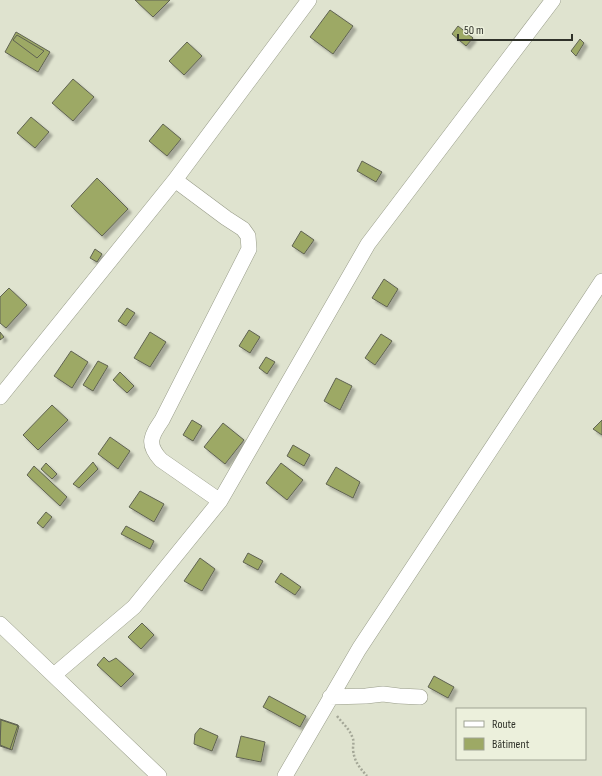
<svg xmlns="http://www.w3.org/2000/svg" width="602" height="776" font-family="'Sofia Sans Condensed',sans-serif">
	<defs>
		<filter id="shadow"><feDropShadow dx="3.5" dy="3.5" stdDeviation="1" flood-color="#0004"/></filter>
	</defs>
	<rect width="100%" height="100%" fill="#dfe3cf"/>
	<path fill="#9da965" stroke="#606352" filter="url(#shadow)" d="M135 0H170L153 17Z
		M330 10 353 26 333 54 310 37Z
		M458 26 473 38 466 46 452 34Z
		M16 32 50 52 38 72 5 52Z
		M17 35 44 51 37 58 13 40Z
		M580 39 584 43 576 56 571 51Z
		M187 42 202 56 184 75 169 61Z
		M73 79 94 97 73 121 52 103Z
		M31 117 49 132 35 148 17 133Z
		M163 124 181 139 167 156 149 141Z
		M362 161 382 172 376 182 357 171Z
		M97 178 128 209 102 236 71 206Z
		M301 231 314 240 304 254 292 246Z
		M95 249 102 254 97 262 90 258Z
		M384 279 398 289 387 307 372 298Z
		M9 288 27 305 6 328 0 323V297Z
		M127 308 135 313 126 326 118 321Z
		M249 330 260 337 250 353 239 346Z
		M0 332 4 337 0 340Z
		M150 332 166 342 150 367 134 358Z
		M381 334 392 341 375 365 365 358Z
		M71 351 88 362 72 388 54 376Z
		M266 357 275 362 267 374 259 368Z
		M98 361 108 366 93 391 83 385Z
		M120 372 134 386 127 393 113 380Z
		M336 378 352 386 340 410 324 401Z
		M52 405 68 420 38 450 23 435Z
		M192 420 202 426 193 441 183 435Z
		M602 420V435L593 429Z
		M223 423 244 440 225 464 204 447Z
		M110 437 130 451 118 469 98 454Z
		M293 445 310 455 304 466 287 456Z
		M93 462 98 469 79 488 73 484Z
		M46 463 57 474 52 479 41 469Z
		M281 463 303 480 287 500 266 483Z
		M34 466 67 497 60 506 27 475Z
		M336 467 360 482 353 498 326 484Z
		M140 491 164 504 154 522 129 507Z
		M46 512 52 517 43 528 37 523Z
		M126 526 154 541 150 549 121 534Z
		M248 553 263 561 258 570 243 562Z
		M200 558 215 569 202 591 184 581Z
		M281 573 301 587 295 595 275 582Z
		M142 623 154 635 141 649 128 637Z
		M104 657 109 662 116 658 134 674 121 687 97 665Z
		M434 676 454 687 448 698 428 687Z
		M269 696 306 716 300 727 263 707Z
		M0 719 18 725 10 749 0 745Z
		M1 720 19 726 12 750 0 746Z
		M200 728 218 736 212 751 194 744 195 734Z
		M241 736 265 742 261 762 236 757Z"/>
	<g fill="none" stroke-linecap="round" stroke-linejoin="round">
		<g stroke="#989c89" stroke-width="16">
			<path id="minor" d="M175 180 226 218 243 229 248 236 249 249 162 420C151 436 146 444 161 460L220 501
				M0 397 175 180 309 0
				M0 624 159 776
				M54 675 134 607 220 501 368 244 553 0
				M330 697 366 696 383 694 399 696 420 697
				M285 776 359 649 602 281"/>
		</g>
		<path stroke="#a4a797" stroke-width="2.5" stroke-dasharray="2 2" stroke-linecap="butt" d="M337 716C343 724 350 729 353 739 354 742 353 745 353 749 354 761 359 767 367 776"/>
		<use href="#minor" stroke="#fff" stroke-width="15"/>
	</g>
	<rect x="456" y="708" width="130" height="52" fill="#ecf0dc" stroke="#a0a494"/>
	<rect x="464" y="721" width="20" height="6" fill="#ffffff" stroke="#a0a494"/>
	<text x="492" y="728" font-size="12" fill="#2f3129">Route</text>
	<rect x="464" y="738" width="20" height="12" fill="#9da965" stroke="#a0a494"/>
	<text x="492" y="748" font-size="12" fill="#2f3129">Bâtiment</text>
	<path d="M458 34v6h114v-6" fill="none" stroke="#2f3129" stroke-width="2"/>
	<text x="464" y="34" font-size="12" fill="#2f3129" stroke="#ecf0dc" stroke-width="3" paint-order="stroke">50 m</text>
</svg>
